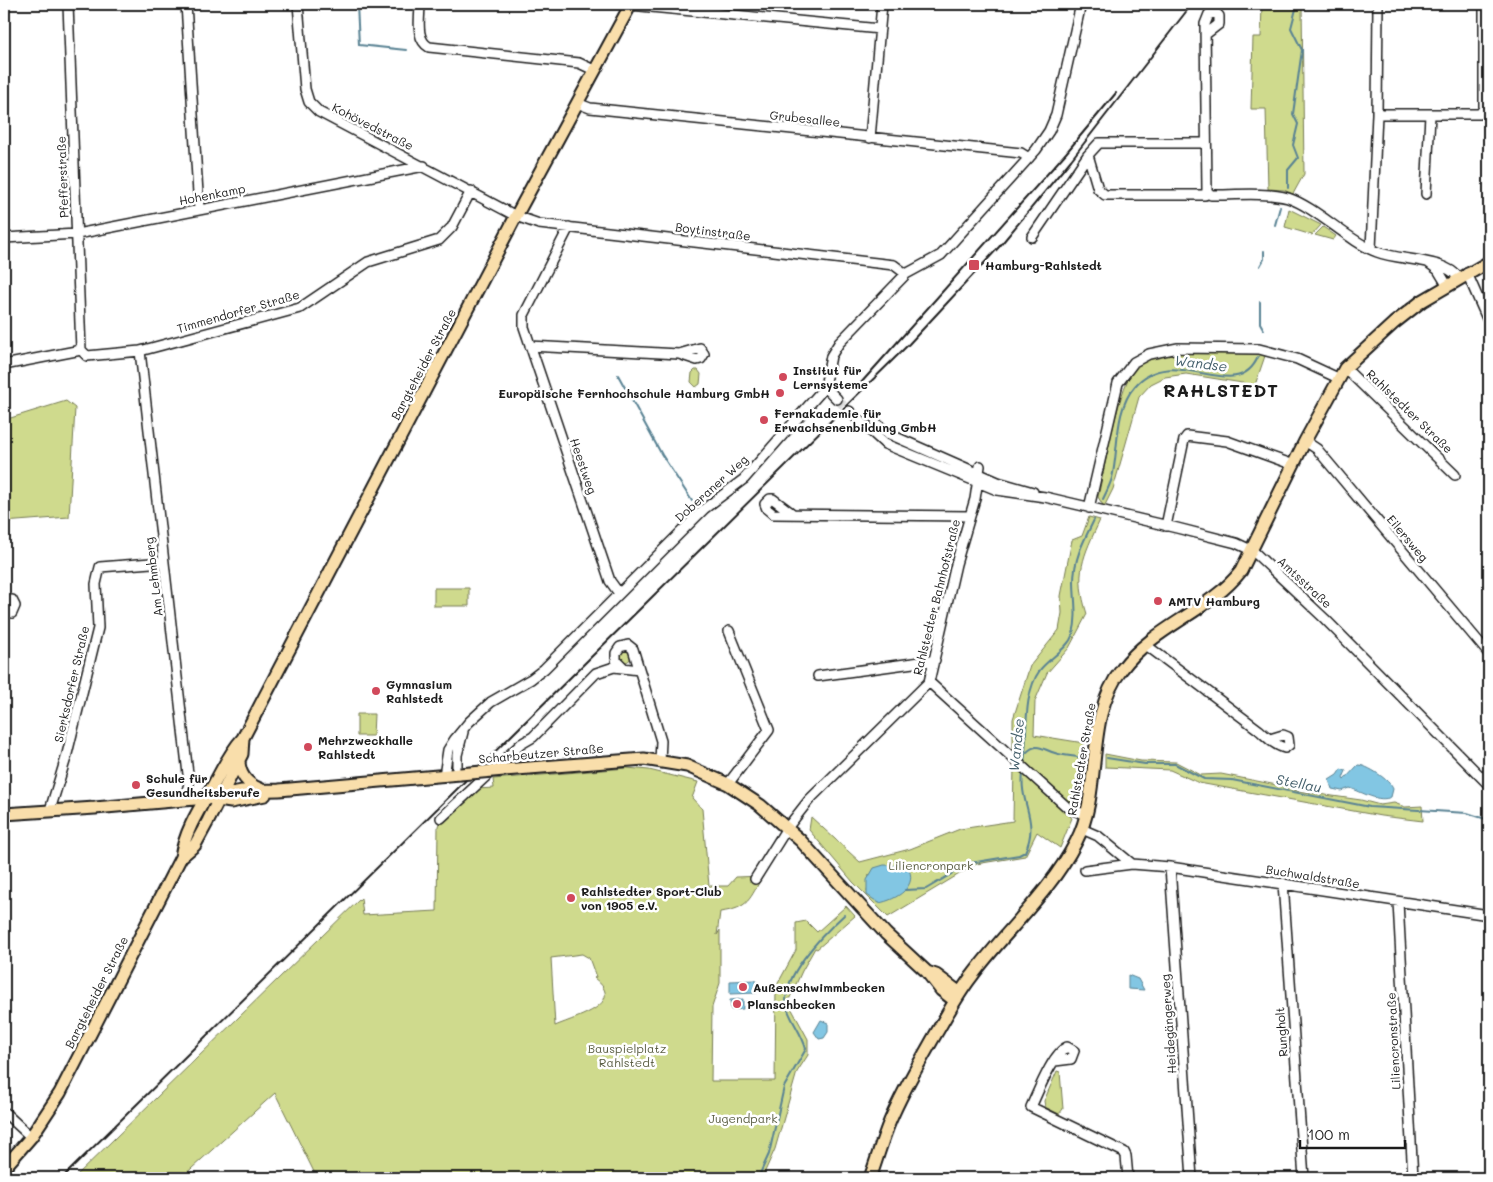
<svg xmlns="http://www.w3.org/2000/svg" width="1493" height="1182" font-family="Mali,sans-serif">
	<rect width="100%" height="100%" fill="#fff"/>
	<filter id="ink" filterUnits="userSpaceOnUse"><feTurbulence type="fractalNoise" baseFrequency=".02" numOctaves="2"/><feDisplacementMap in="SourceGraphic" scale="10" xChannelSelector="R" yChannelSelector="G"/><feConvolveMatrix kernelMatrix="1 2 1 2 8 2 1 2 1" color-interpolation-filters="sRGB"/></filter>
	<g filter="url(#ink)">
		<path fill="#cfda8d" stroke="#767b54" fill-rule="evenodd" d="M1262 4H1302L1304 174 1293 194 1284 190 1268 189 1266 109H1251L1253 37H1261Z
			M1289 209 1321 225 1312 235 1285 227Z
			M1323 227 1336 236 1333 240 1315 235Z
			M1179 351 1266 353 1255 385 1186 374 1165 377 1151 384 1139 397 1113 489 1104 507 1098 497C1104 471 1119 380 1137 366 1149 356 1165 354 1179 351Z
			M695 370H698L701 374 700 384 696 387 691 382 692 373Z
			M66 401 75 408 69 517 4 522V420Z
			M1089 517 1100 520C1083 557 1074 573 1087 614L1069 648 1047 673 1035 701 1034 735 1084 743 1076 809 1013 751V719L1030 666 1059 630 1062 613 1061 596 1072 540 1082 536Z
			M434 588H469V606H434Z
			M619 656a6 6 0 1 1 12 0a6 6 0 1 1-12 0Z
			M357 714H374L373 736H357Z
			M1105 754 1141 761 1176 762 1201 775 1221 774 1282 786 1297 791 1361 800 1380 805 1394 803 1405 807 1422 806 1423 821 1381 816 1199 783 1170 770 1105 767Z
			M1014 765 1072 818 1060 848 1037 832 1025 856 976 864 888 917 853 882 809 830 811 817 860 862 910 849 960 829 1013 821ZM869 874 879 903 867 892Z
			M627 768 649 770 698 782 692 798 702 809 709 886H728L736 877 763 876C749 899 750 908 720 912L717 935 720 930V983L712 1007 711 1081H775L776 987 796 950V923L806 921 817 932 846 906 855 916 817 949 815 948 802 971 788 1002 808 1039V1055L797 1072 775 1149 762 1178H317L275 1093 181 1178H74L361 898 363 915 437 911 438 826 441 819 477 789 494 788 493 779ZM582 954 589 958 596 977 594 978C628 1004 576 1017 555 1026L551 958Z
			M1057 1071 1060 1072 1063 1109 1059 1114 1045 1107 1044 1101Z"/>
		<path fill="#82c6e3" stroke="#598293" d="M1358 765C1367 765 1390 780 1393 789L1391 797C1379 803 1362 792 1350 788L1342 791 1332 789 1329 780 1337 775 1341 769 1346 771 1343 778 1344 780Z
			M884 865 907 866C920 886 896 900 879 903L867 895V880L874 868Z
			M1128 975 1138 979 1144 990 1128 989Z
			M756 980 757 993 730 994V981Z
			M743 999V1009L731 1010 730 1000Z
			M821 1020 828 1023V1032L824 1038 819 1039 814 1032Z"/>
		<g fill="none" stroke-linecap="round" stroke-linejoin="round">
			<path stroke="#598293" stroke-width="2" d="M357 4 359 45 406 50
				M1288 188V170L1298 158 1293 145 1298 124 1293 114 1302 50 1291 28 1296 9 1293 4
				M1275 225 1280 207
				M1260 266 1264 259V251
				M1260 302V323L1264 330
				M618 375 662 455 692 501
				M1103 499C1106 493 1110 485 1112 478 1119 449 1114 410 1135 386 1174 341 1236 407 1258 357
				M1026 753C1037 741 1043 750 1055 753 1064 756 1074 756 1084 758
				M1107 758 1145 764H1175L1204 779 1232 780 1370 807 1467 813 1489 820
				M1024 763C1028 735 1022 695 1040 670 1049 658 1068 649 1073 634 1078 615 1074 600 1074 581 1074 558 1084 540 1094 520
				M905 890 926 889 970 863 1019 855 1025 852C1040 820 1019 804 1023 773
				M618 1178H679
				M758 1178 769 1154 784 1087 806 1049C802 1034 793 1024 788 1010 776 981 824 933 844 915"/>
			<path stroke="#ddd" stroke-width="9" stroke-dasharray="9 4.5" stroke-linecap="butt" d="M837 399 849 411"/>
			<g stroke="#1c1c1c" stroke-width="12">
				<path id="minor" d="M68 4 81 350
					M186 4 199 209
					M298 4 305 89 309 102 319 112 516 216 539 224 894 265 906 274
					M420 4C420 18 415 39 429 47L579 63 594 70
					M630 5 880 29
					M1206 34 1219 24V16L1216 13 1209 14 1205 24 1207 191
					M577 103 590 108 1021 153 1029 158
					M1377 114H1480L1484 108V4
					M870 138 882 4
					M1088 155 1098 189 1105 195H1205L1207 191
					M1207 191 1211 195C1236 195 1264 192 1288 198 1316 207 1348 241 1377 252 1401 261 1444 258 1459 278
					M1426 194 1430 115
					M569 227 524 315V327L610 581 618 592
					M1032 237 1088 155 1099 143H1205
					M4 238 77 234 424 166
					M1371 249 1377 114 1378 4
					M1430 264 1438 270 1447 285
					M1467 273 1489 323
					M530 346 679 354 697 360 701 359 704 354 700 348 679 354
					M81 350 87 356 140 351 300 308 368 262 439 240 452 227 471 191
					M140 351 189 783 185 799
					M4 365 81 350
					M1345 368 1455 475
					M825 387 837 399
					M849 411 885 444 997 490 1045 497 1177 528 1236 543 1253 551 1325 619 1489 785
					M876 423 889 434 998 482 1033 492
					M1305 441 1317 449 1489 654
					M1089 508 1118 383 1134 362 1149 354 1178 348 1259 349 1297 359 1338 378
					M793 514 773 499H770L765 504 767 509 773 514 970 516
					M1166 526 1184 440 1187 436 1227 441 1294 465
					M4 600H12L15 606 12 613 4 610
					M1146 645 1259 730C1267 737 1275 746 1285 748L1289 745 1288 737 1283 735 1270 739
					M623 667 616 660V653L620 647 628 645 633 649 661 741 660 761
					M818 676 935 660
					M929 682 1068 808 1086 815
					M457 774V755L463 732
					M444 776 448 750 455 739 469 722 491 702 531 679 544 669 704 509 744 479 825 387 831 356 839 343 906 274 941 255 1036 150 1049 131 1056 115 1081 4
					M728 784 769 730 729 631
					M50 810 66 758 98 628 96 584 100 567 164 562
					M441 818 521 744 533 737 596 673 614 667 639 670
					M1082 829 1098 836 1132 864 1170 867 1489 915
					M1170 867 1192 1178
					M1085 870 1132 864
					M755 879 787 828 809 800 929 682 956 564 975 499 980 466
					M1283 883 1304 1178
					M1398 902 1413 1178
					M1055 1061 1071 1059 1074 1051 1067 1047C1053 1053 1038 1092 1031 1107L1124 1152 1126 1156 1128 1178
					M4 1112 31 1137"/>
			</g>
			<g stroke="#1c1c1c" stroke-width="15">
				<path id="major" d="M239 760C239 774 247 784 260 789
					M504 770 644 759 687 766 728 784 760 805 800 840 886 934 927 972 941 990 955 1001
					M212 799 231 802 265 795
					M4 814 95 808 206 798 242 791 279 790 460 774
					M181 857 195 845 208 821 242 754 243 738
					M927 972 936 975 960 993
					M4 1168 31 1137 60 1093 181 857C185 830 200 808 214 784 223 768 230 752 243 738L516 216 631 4
					M870 1178C877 1159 882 1140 890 1121 902 1092 918 1065 934 1037 946 1017 957 995 972 976 1005 931 1050 893 1076 842 1104 788 1083 719 1122 669 1153 627 1210 611 1241 571L1305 441 1345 368 1394 323 1422 301 1489 262"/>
			</g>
			<use href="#minor" stroke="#fff" stroke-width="9"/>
			<use href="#major" stroke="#f9deab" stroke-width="11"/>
			<path stroke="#1c1c1c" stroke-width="2" d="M860 384 1066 153 1116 93
				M62 1178 909 344 999 247 1071 160 1192 4"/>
			<g stroke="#1c1c1c" stroke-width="15" stroke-linecap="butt">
				<path id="major-bridge" d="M460 774 504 770"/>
			</g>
			<use href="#major-bridge" stroke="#f9deab" stroke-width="11"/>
		</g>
	</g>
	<g fill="#d1495b" stroke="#fff" stroke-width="2">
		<rect x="968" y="259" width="12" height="12" rx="2.5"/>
		<circle cx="783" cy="377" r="5"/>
		<circle cx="780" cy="393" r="5"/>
		<circle cx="764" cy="420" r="5"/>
		<circle cx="1158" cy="601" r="5"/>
		<circle cx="376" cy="691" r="5"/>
		<circle cx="308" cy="747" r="5"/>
		<circle cx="136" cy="785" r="5"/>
		<circle cx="571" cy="898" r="5"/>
		<circle cx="743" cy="987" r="5"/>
		<circle cx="737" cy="1004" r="5"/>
	</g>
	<g text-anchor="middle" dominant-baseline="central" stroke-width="5" stroke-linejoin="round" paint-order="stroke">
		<g font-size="12" fill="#1c1c1c" stroke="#fff">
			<text transform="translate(805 118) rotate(6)">Grubesallee</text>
			<text transform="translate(373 126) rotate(27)">Kohövedstraße</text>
			<text transform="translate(62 177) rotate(-92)">Pfefferstraße</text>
			<text transform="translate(212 194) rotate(-11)">Hohenkamp</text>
			<text transform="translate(713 231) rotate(7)">Boytinstraße</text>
			<text transform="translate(238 311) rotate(-16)">Timmendorfer Straße</text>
			<text transform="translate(423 364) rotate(-62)">Bargteheider Straße</text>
			<text transform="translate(1410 411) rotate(44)">Rahlstedter Straße</text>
			<text transform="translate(584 466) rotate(71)">Heestweg</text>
			<text transform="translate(711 488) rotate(-42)">Doberaner Weg</text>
			<text transform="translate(1408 538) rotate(50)">Eilersweg</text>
			<text transform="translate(153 577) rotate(-97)">Am Lehmberg</text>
			<text transform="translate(1305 582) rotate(43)">Amtsstraße</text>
			<text transform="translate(936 597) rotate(-76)">Rahlstedter Bahnhofstraße</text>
			<text transform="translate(71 684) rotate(-77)">Sierksdorfer Straße</text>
			<text transform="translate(541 753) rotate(-5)">Scharbeutzer Straße</text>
			<text transform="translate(1081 759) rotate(-80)">Rahlstedter Straße</text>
			<text transform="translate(1313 876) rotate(9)">Buchwaldstraße</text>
			<text transform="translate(96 992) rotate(-63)">Bargteheider Straße</text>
			<text transform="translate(1168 1024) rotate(-94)">Heidegängerweg</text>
			<text transform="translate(1281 1032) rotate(-94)">Rungholt</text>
			<text transform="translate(1393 1041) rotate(-93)">Liliencronstraße</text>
		</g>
		<g font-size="12" font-weight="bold" fill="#1c1c1c" stroke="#fff" text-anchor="start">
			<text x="985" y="265">Hamburg-Rahlstedt</text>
			<text x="793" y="370">Institut für<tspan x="793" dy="14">Lernsysteme</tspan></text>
			<text x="770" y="393" text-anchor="end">Europäische Fernhochschule Hamburg GmbH</text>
			<text x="774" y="413">Fernakademie für<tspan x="774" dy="14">Erwachsenenbildung GmbH</tspan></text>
			<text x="1168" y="601">AMTV Hamburg</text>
			<text x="386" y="684">Gymnasium<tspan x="386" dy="14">Rahlstedt</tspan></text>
			<text x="318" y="740">Mehrzweckhalle<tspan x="318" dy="14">Rahlstedt</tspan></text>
			<text x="146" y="778">Schule für<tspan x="146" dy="14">Gesundheitsberufe</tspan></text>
			<text x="581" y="891">Rahlstedter Sport-Club<tspan x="581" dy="14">von 1905 e.V.</tspan></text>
			<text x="753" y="987">Außenschwimmbecken</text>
			<text x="747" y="1004">Planschbecken</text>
		</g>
		<g font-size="12" fill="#5b5e44" stroke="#fff">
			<text x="931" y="865">Liliencronpark</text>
			<text x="627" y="1048">Bauspielplatz<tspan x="627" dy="14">Rahlstedt</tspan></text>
			<text x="743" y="1118">Jugendpark</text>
		</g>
		<g font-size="14" font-style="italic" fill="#45606c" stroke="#fff">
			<text transform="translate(1201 363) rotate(7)">Wandse</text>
			<text transform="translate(1016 745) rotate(-84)">Wandse</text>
			<text transform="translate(1299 783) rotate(11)">Stellau</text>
		</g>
		<g font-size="18" font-weight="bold" letter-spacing="1" fill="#1c1c1c" stroke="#fff">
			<text x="1221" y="390">RAHLSTEDT</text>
		</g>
	</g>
	<rect width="1493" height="1182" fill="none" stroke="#fff" stroke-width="20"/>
	<rect x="10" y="10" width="1473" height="1162" fill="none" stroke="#1c1c1c" stroke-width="2" filter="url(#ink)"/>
	<path d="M1300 1140v8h105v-8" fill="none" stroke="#1c1c1c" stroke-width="2.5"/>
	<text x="1308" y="1140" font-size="15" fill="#1c1c1c" stroke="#ffffff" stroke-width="4" paint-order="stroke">100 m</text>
</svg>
